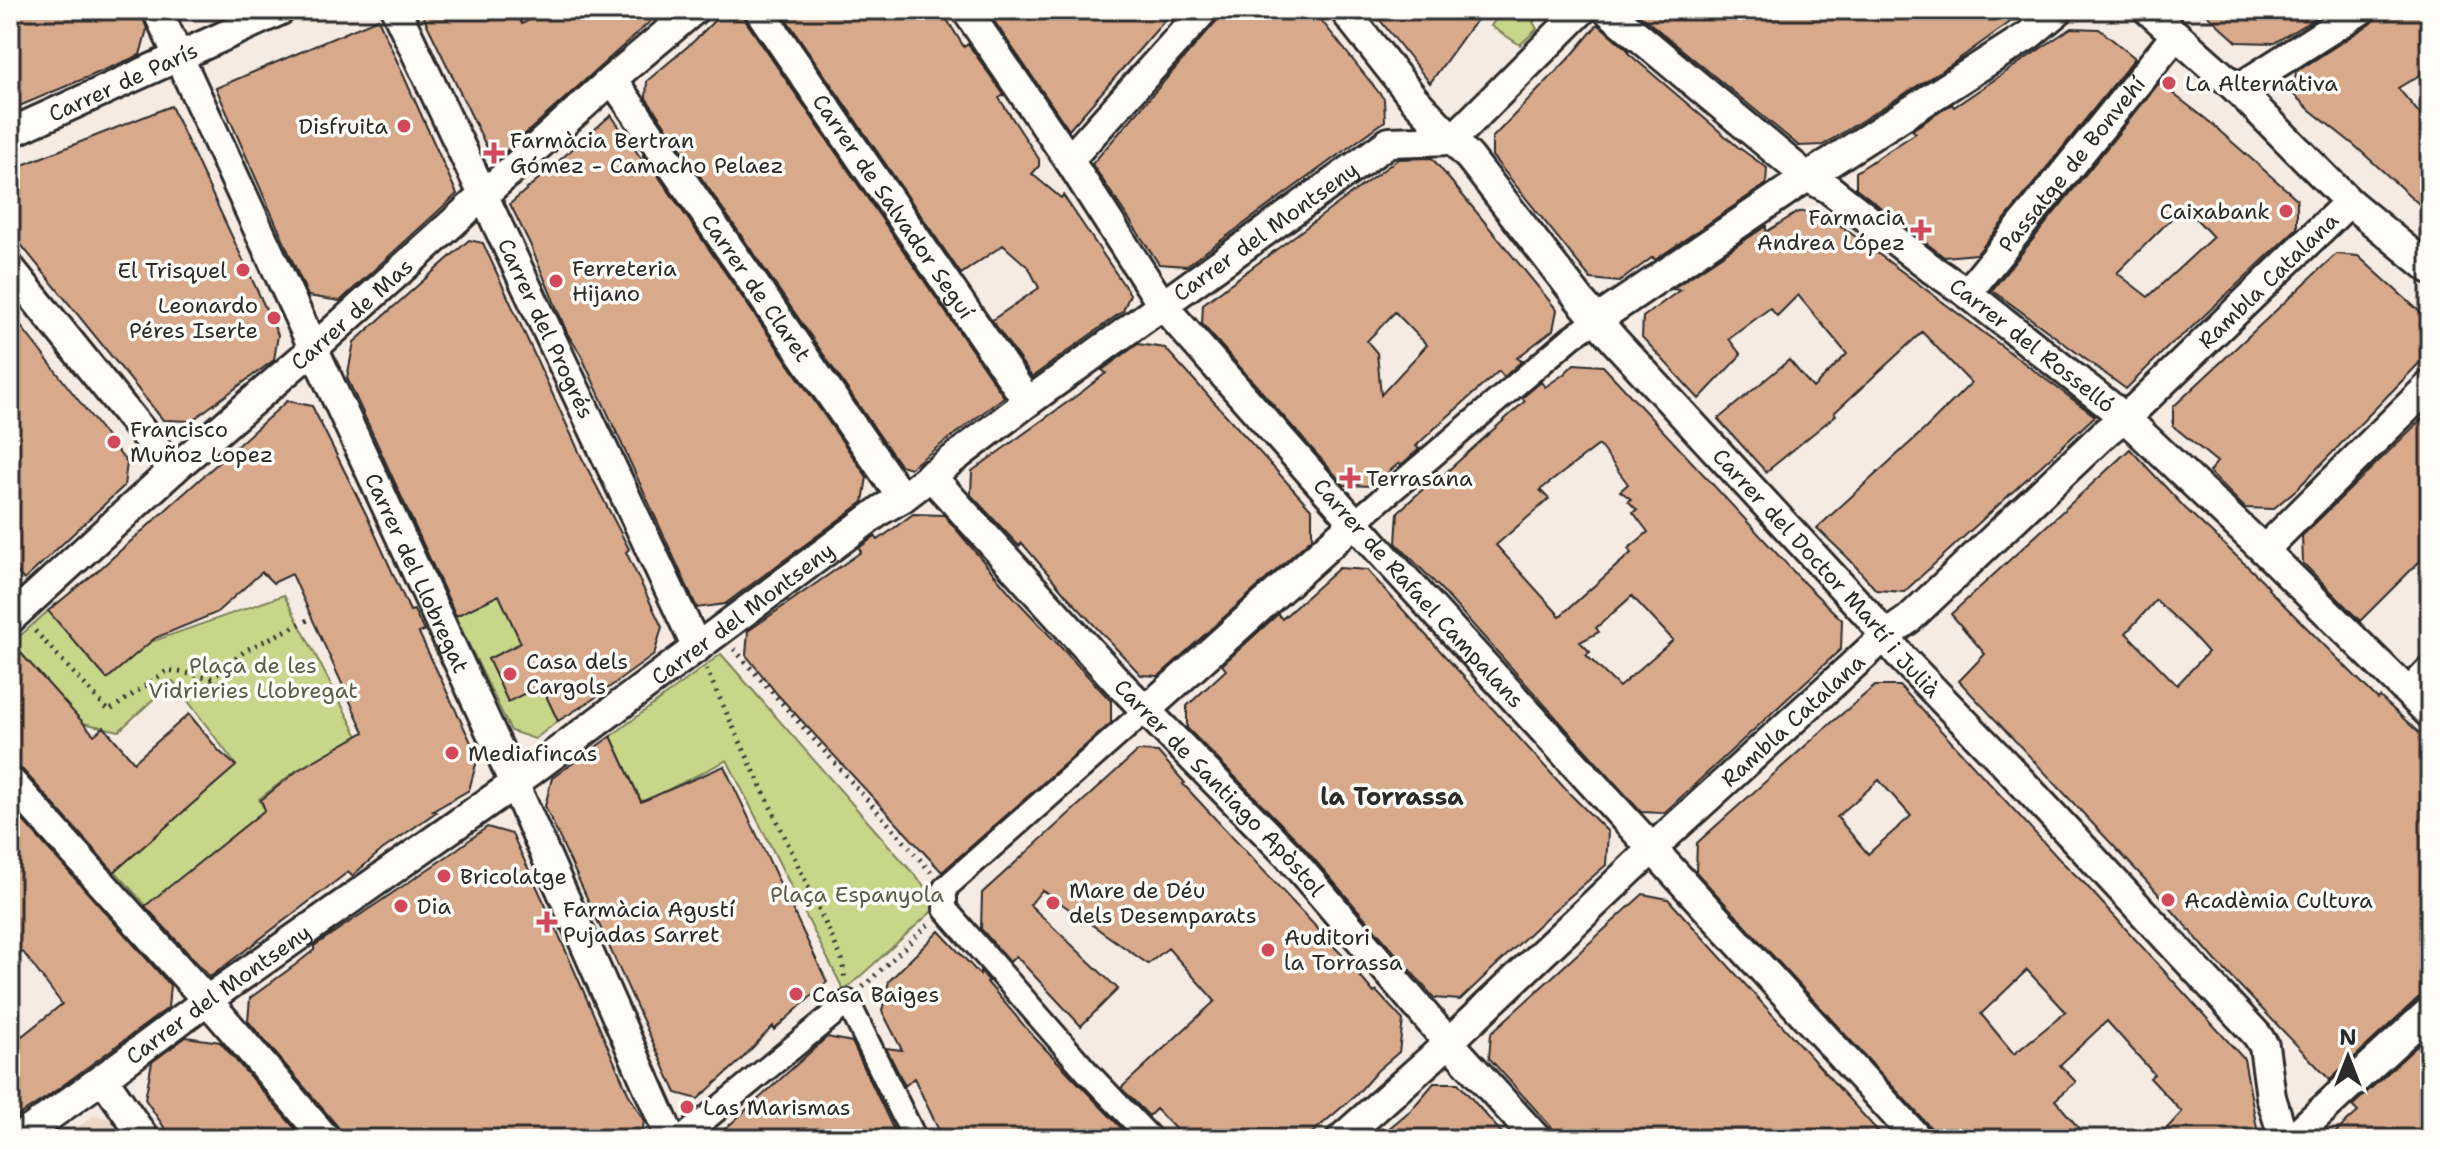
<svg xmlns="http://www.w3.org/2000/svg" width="2440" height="1149" font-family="'Shantell Sans',sans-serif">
	<rect width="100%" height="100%" fill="#f6ebe2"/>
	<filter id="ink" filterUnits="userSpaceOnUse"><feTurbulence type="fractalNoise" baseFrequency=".0125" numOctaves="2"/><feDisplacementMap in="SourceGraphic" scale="16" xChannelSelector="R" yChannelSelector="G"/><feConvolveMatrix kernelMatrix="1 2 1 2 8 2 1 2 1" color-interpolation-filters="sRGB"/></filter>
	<g filter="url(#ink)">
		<path fill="#edd7c8" d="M95 1115 113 1119 126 1139H60Z"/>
		<path fill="#c8d68a" stroke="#7a805a" stroke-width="2" d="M1502 10H1551L1533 22 1537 29 1520 45 1491 26Z
			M284 595 358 736 296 771 259 799 265 810 146 906 115 871 236 765 173 681 119 731 83 723 12 643 48 611 134 648Z
			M499 595 558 721 535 739 511 731 455 616Z
			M721 654 940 904 844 991 727 760 642 803 611 736Z"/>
		<path fill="#d9a98c" stroke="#2b2b2b" stroke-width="2" fill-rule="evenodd" d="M10 10H140L147 29 140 55 10 110Z
			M420 10H516L522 24 546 10H663L494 162Z
			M725 10H742L745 20 1004 397 910 468 900 465 646 98 647 81 694 41Z
			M780 10H941L964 47 968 44 1004 95 999 98 1039 159V166L1032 174 1061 198 1063 195 1130 294 1123 311 1032 377 992 320 1039 288 1029 268 1003 245 961 274Z
			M994 10H1174L1069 130 992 18Z
			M1226 10H1313L1384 99 1385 121 1186 266 1159 264 1092 164Z
			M1372 10H1486L1470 28 1430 83Z
			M1634 10H2027L1949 66 1823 145 1799 146Z
			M2202 10H2329L2274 43 2237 42Z
			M2378 10H2430V69L2398 88 2430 126V214L2354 145 2310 110 2293 94 2296 72 2370 24 2376 18Z
			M378 19 457 194 340 301 308 296 216 88Z
			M1598 24 1629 51 1628 53 1738 147 1767 168 1766 184 1655 260 1653 257 1619 282 1591 279 1492 156V138L1573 54Z
			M2071 28 2099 29 2135 58 1977 254 1944 257 1856 188V172L1916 133 1912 130 1952 104 1954 107Z
			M2159 83 2206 119 2297 199V228L2189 330 2170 345 2126 389 1992 290ZM2184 206 2213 237 2148 297 2117 273Z
			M171 106 278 335 274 360 191 421 163 420 10 231V170Z
			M611 115 643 161V154L867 477 863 502 725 604 697 608 581 355 567 333 530 244 510 204Z
			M1432 158 1557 310 1553 330 1517 358 1522 361 1504 377 1499 371 1436 427 1416 446 1419 449 1401 465 1399 463 1372 486 1344 485 1202 324 1203 304 1398 159ZM1395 312 1427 345 1381 395 1377 353 1367 341Z
			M1821 211 2095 416 1904 592 1876 590 1851 561 1817 528 1925 429 1971 383 1922 332 1834 413 1836 415 1766 472 1718 419 1789 360 1813 388 1847 354 1798 295 1777 316 1770 308 1729 339 1741 355 1699 399 1642 337 1643 317 1680 290 1672 289 1766 226V232L1798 212Z
			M469 240 483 243 581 456 629 549 626 552 662 627 654 655 589 702 558 721 541 685 508 702 488 659 521 643 499 595 456 616 347 378 354 342Z
			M2336 254 2358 256 2430 321V352L2298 488 2273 509 2245 508 2209 472 2217 462 2173 426V407Z
			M10 312 127 463 124 486 24 580 10 564Z
			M1138 344 1165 348 1312 510V538L1159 676 1141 675 1066 595 1022 543 1019 546 971 495 972 471 1083 391 1106 373 1102 370Z
			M1574 364 1603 366 1805 584 1842 620 1841 649 1664 813 1641 812 1439 587 1396 543 1398 512 1423 489 1419 486 1437 471 1441 477 1525 401 1522 398 1541 382 1545 387 1564 374ZM1599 445 1628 484 1620 491 1631 499 1628 501 1637 510 1633 512 1648 532 1628 549 1631 553 1560 616 1496 545 1549 499 1540 490ZM1632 596 1673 640 1619 687 1586 655 1590 652 1580 642 1599 632 1596 628Z
			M287 401 312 406 366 514 410 611 414 610 424 631 419 633 478 757 469 790 433 811 436 812 382 850 352 876 348 872 210 977 145 906 265 810 261 800 298 770 364 732 292 574 273 583 262 572 216 613 155 638 107 679 48 611 101 568Z
			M2430 411V551L2360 621 2303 563 2302 536Z
			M2130 449 2185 508 2262 580 2269 588 2268 589 2378 699 2380 697 2430 743V994L2418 998 2330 1080 2216 961 2153 888 1959 681 1985 654 1951 614ZM2156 600 2190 632 2208 652 2177 685 2126 633Z
			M913 514 944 515 1011 594 1111 701V723L942 872 777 694 746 655 748 631 861 552 859 548 875 536 878 540Z
			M1339 568 1367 570 1568 792 1608 832 1606 865 1551 913 1460 1000 1434 998 1300 843 1187 728V706L1226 670 1222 665 1278 614 1282 619Z
			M10 641 94 735 104 727 134 762 189 714 219 751 236 766 114 872 23 770 10 764Z
			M1875 686H1900L2059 859 2086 885 2244 1059 2259 1139H2157L2182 1112 2150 1078 2154 1074 2107 1021 2060 1065 2076 1082 2055 1100 2088 1139H1938L1931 1128 1696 872 1697 843 1823 730ZM1879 780 1911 816 1868 854 1837 817ZM2027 970 2066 1012 2014 1054 1981 1014Z
			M611 736 641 802 724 766 827 982 774 1030 773 1026 739 1062 698 1099 676 1093 545 806 552 778Z
			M1138 751 1158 752 1185 783 1183 784 1343 956 1374 993 1376 991 1403 1020 1399 1052 1378 1070 1356 1095 1305 1139H1185L1156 1109 1149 1116 1121 1088 1215 1001 1168 948 1148 964 1042 890 1030 905 1118 989 1081 1026 1016 956 1010 962 981 929 982 893Z
			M10 806 170 985 168 1008 47 1097 10 1121V1019L22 1036 62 1004 23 952 10 959Z
			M487 827 512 834 551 917 628 1093 644 1121 641 1139H343L339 1128 248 1021 250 998 295 965 314 950V946L449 855Z
			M1643 894 1668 899 1885 1139H1562L1489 1058 1491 1033Z
			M939 931 980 975V970L989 981 987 982 1032 1035 1128 1135 1124 1139H943L914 1078 905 1086 886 1048 902 1050 882 1011 889 981Z
			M2430 1034V1139H2328L2358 1112 2352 1106Z
			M186 1037 220 1042 304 1139H172L145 1099 152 1062Z
			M827 1037 852 1042 898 1139H714Z
			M1434 1083H1458L1507 1139H1376L1411 1110Z"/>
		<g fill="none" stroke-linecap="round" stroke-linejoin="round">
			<g stroke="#2b2b2b" stroke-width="28">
				<path id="pedestrian" d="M1355 522 1572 337 1597 320
					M1146 710 945 888V909L1088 1073 1151 1139
					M681 1139 848 1002 915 1139"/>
			</g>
			<g stroke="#2b2b2b" stroke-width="34">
				<g id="minor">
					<path id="s1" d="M157 10 501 754 671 1139"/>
					<path id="s2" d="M396 10 697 648"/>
					<path id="s3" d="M759 10 1028 402"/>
					<path id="s4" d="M966 10 1069 160 1163 306 1386 558 1918 1139"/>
					<path id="s5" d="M1344 10 1414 99 1470 158 1580 300 1615 341 1869 616 1903 659 2003 762 2257 1035 2264 1046 2271 1097 2284 1139"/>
					<path id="s6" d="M1607 10 1807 177 1828 188 1933 270 1967 293 2124 417 2264 550 2430 714"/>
					<path d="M2148 10 2237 89 2349 202 2430 269"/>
					<path id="s7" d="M612 79 902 498"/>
					<path d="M2237 89 2361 10"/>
					<path id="s8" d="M10 133 281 10"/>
					<path d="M1069 160 1204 10"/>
					<path d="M10 268 173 470"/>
					<path id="s9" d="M1967 293 2176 35"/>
					<path d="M1597 320 1807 177 2029 35 2059 10"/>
					<path id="s10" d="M930 475 1116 680 1287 854 1436 1028 1537 1139"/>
					<path d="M2264 550 2430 385"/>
					<path id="s11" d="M10 619 173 470 313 349 612 79 694 10"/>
					<path d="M2410 692 2430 671"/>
					<path d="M1146 710 1355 522"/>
					<path d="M10 781 220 1015 326 1139"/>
					<path d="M103 1078 145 1139"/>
					<path id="s12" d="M17 1139 103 1078 206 1001 514 784 881 510 902 498 1028 402 1389 142 1452 140 1582 10"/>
					<path id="s13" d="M1341 1139 1432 1058 1670 832 1885 636 1909 619 2106 432 2136 408 2349 202"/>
					<path d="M2291 1139 2430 1011"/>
				</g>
			</g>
			<path stroke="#2b2b2b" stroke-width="5" stroke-dasharray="2 6" stroke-linecap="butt" d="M35 631 109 711 168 670 212 678 246 650 312 618
				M734 649 931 872
				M706 669 842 959 845 981
				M863 987 928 925"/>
			<use href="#pedestrian" stroke="#fdfcf7" stroke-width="22"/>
			<use href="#minor" stroke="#fdfcf7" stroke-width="28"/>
		</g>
	</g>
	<g fill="#d1495b" stroke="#fdfcf7" stroke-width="3">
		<circle cx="2169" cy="83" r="8"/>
		<circle cx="404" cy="126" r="8"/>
		<path d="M490 141h8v8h8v8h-8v8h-8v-8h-8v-8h8z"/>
		<circle cx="2286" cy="211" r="8"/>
		<path d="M1917 218h8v8h8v8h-8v8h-8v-8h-8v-8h8z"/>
		<circle cx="243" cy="270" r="8"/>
		<circle cx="556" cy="281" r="8"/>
		<circle cx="274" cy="318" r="8"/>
		<circle cx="114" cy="442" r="8"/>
		<path d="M1346 466h8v8h8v8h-8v8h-8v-8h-8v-8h8z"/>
		<circle cx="510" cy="674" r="8"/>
		<circle cx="452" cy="753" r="8"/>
		<circle cx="444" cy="876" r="8"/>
		<circle cx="2168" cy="900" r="8"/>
		<circle cx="1053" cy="903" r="8"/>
		<circle cx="401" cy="906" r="8"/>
		<path d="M543 910h8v8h8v8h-8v8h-8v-8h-8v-8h8z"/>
		<circle cx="1268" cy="950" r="8"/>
		<circle cx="796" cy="994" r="8"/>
		<circle cx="687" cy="1107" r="8"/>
	</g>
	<g text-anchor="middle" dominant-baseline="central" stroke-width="7" stroke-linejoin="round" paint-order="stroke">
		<g font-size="22" fill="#2b2b2b" stroke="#fdfcf7">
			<text stroke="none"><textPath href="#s8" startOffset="124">Carrer de París</textPath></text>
			<text stroke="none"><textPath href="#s9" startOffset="166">Passatge de Bonvehí</textPath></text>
			<text stroke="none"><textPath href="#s3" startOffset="238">Carrer de Salvador Seguí</textPath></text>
			<text stroke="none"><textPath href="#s12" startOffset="1544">Carrer del Montseny</textPath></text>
			<text stroke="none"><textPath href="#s13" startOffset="1264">Rambla Catalana</textPath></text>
			<text stroke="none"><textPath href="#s7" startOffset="254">Carrer de Claret</textPath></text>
			<text stroke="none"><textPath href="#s11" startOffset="458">Carrer de Mas</textPath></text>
			<text stroke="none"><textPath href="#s2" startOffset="352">Carrer del Progrés</textPath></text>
			<text stroke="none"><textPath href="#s6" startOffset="542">Carrer del Rosselló</textPath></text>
			<text stroke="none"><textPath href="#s5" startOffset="742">Carrer del Doctor Martí i Julià</textPath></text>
			<text stroke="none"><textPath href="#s1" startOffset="620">Carrer del Llobregat</textPath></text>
			<text stroke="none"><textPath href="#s4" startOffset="740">Carrer de Rafael Campalans</textPath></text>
			<text stroke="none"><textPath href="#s12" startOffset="896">Carrer del Montseny</textPath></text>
			<text stroke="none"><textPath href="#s13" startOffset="616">Rambla Catalana</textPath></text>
			<text stroke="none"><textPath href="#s10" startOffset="426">Carrer de Santiago Apòstol</textPath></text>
			<text stroke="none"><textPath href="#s12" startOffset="248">Carrer del Montseny</textPath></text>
		</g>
		<g font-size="22" fill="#2b2b2b" stroke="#fdfcf7" text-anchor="start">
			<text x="2185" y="83">La Alternativa</text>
			<text x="388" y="126" text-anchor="end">Disfruita</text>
			<text x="510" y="140">Farmàcia Bertran<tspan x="510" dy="25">Gómez - Camacho Pelaez</tspan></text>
			<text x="2270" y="211" text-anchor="end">Caixabank</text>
			<text x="1905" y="217" text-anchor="end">Farmacia<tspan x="1905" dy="25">Andrea López</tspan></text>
			<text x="572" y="268">Ferreteria<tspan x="572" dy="25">Hijano</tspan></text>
			<text x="227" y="270" text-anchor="end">El Trisquel</text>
			<text x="258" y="305" text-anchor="end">Leonardo<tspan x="258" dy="25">Péres Iserte</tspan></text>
			<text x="130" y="429">Francisco<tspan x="130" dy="25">Muñoz Lopez</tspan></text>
			<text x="1366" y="478">Terrasana</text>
			<text x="526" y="661">Casa dels<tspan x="526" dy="25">Cargols</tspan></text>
			<text x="468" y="753">Mediafincas</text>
			<text x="460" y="876">Bricolatge</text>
			<text x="1069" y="890">Mare de Déu<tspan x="1069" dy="25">dels Desemparats</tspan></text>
			<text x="2184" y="900">Acadèmia Cultura</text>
			<text x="417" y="906">Dia</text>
			<text x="563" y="909">Farmàcia Agustí<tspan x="563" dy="25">Pujadas Sarret</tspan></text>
			<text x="1284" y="937">Auditori<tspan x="1284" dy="25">la Torrassa</tspan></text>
			<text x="812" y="994">Casa Baiges</text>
			<text x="703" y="1107">Las Marismas</text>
		</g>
		<g font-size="22" fill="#5a5e48" stroke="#fdfcf7">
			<text x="253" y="665">Plaça de les<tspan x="253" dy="25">Vidrieries Llobregat</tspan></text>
			<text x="857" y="894">Plaça Espanyola</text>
		</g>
		<g font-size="24" font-weight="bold" fill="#2b2b2b" stroke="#fdfcf7">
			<text x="1392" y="797">la Torrassa</text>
		</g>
	</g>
	<rect width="2440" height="1149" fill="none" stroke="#fdfcf7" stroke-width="40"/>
	<rect x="20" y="20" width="2400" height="1109" fill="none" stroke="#2b2b2b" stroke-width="3" filter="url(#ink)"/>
	<g transform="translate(2348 1057)" stroke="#fdfcf7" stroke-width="6" paint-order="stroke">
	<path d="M0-6L14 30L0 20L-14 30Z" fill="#2b2b2b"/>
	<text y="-12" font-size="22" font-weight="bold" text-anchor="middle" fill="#2b2b2b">N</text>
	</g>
</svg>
